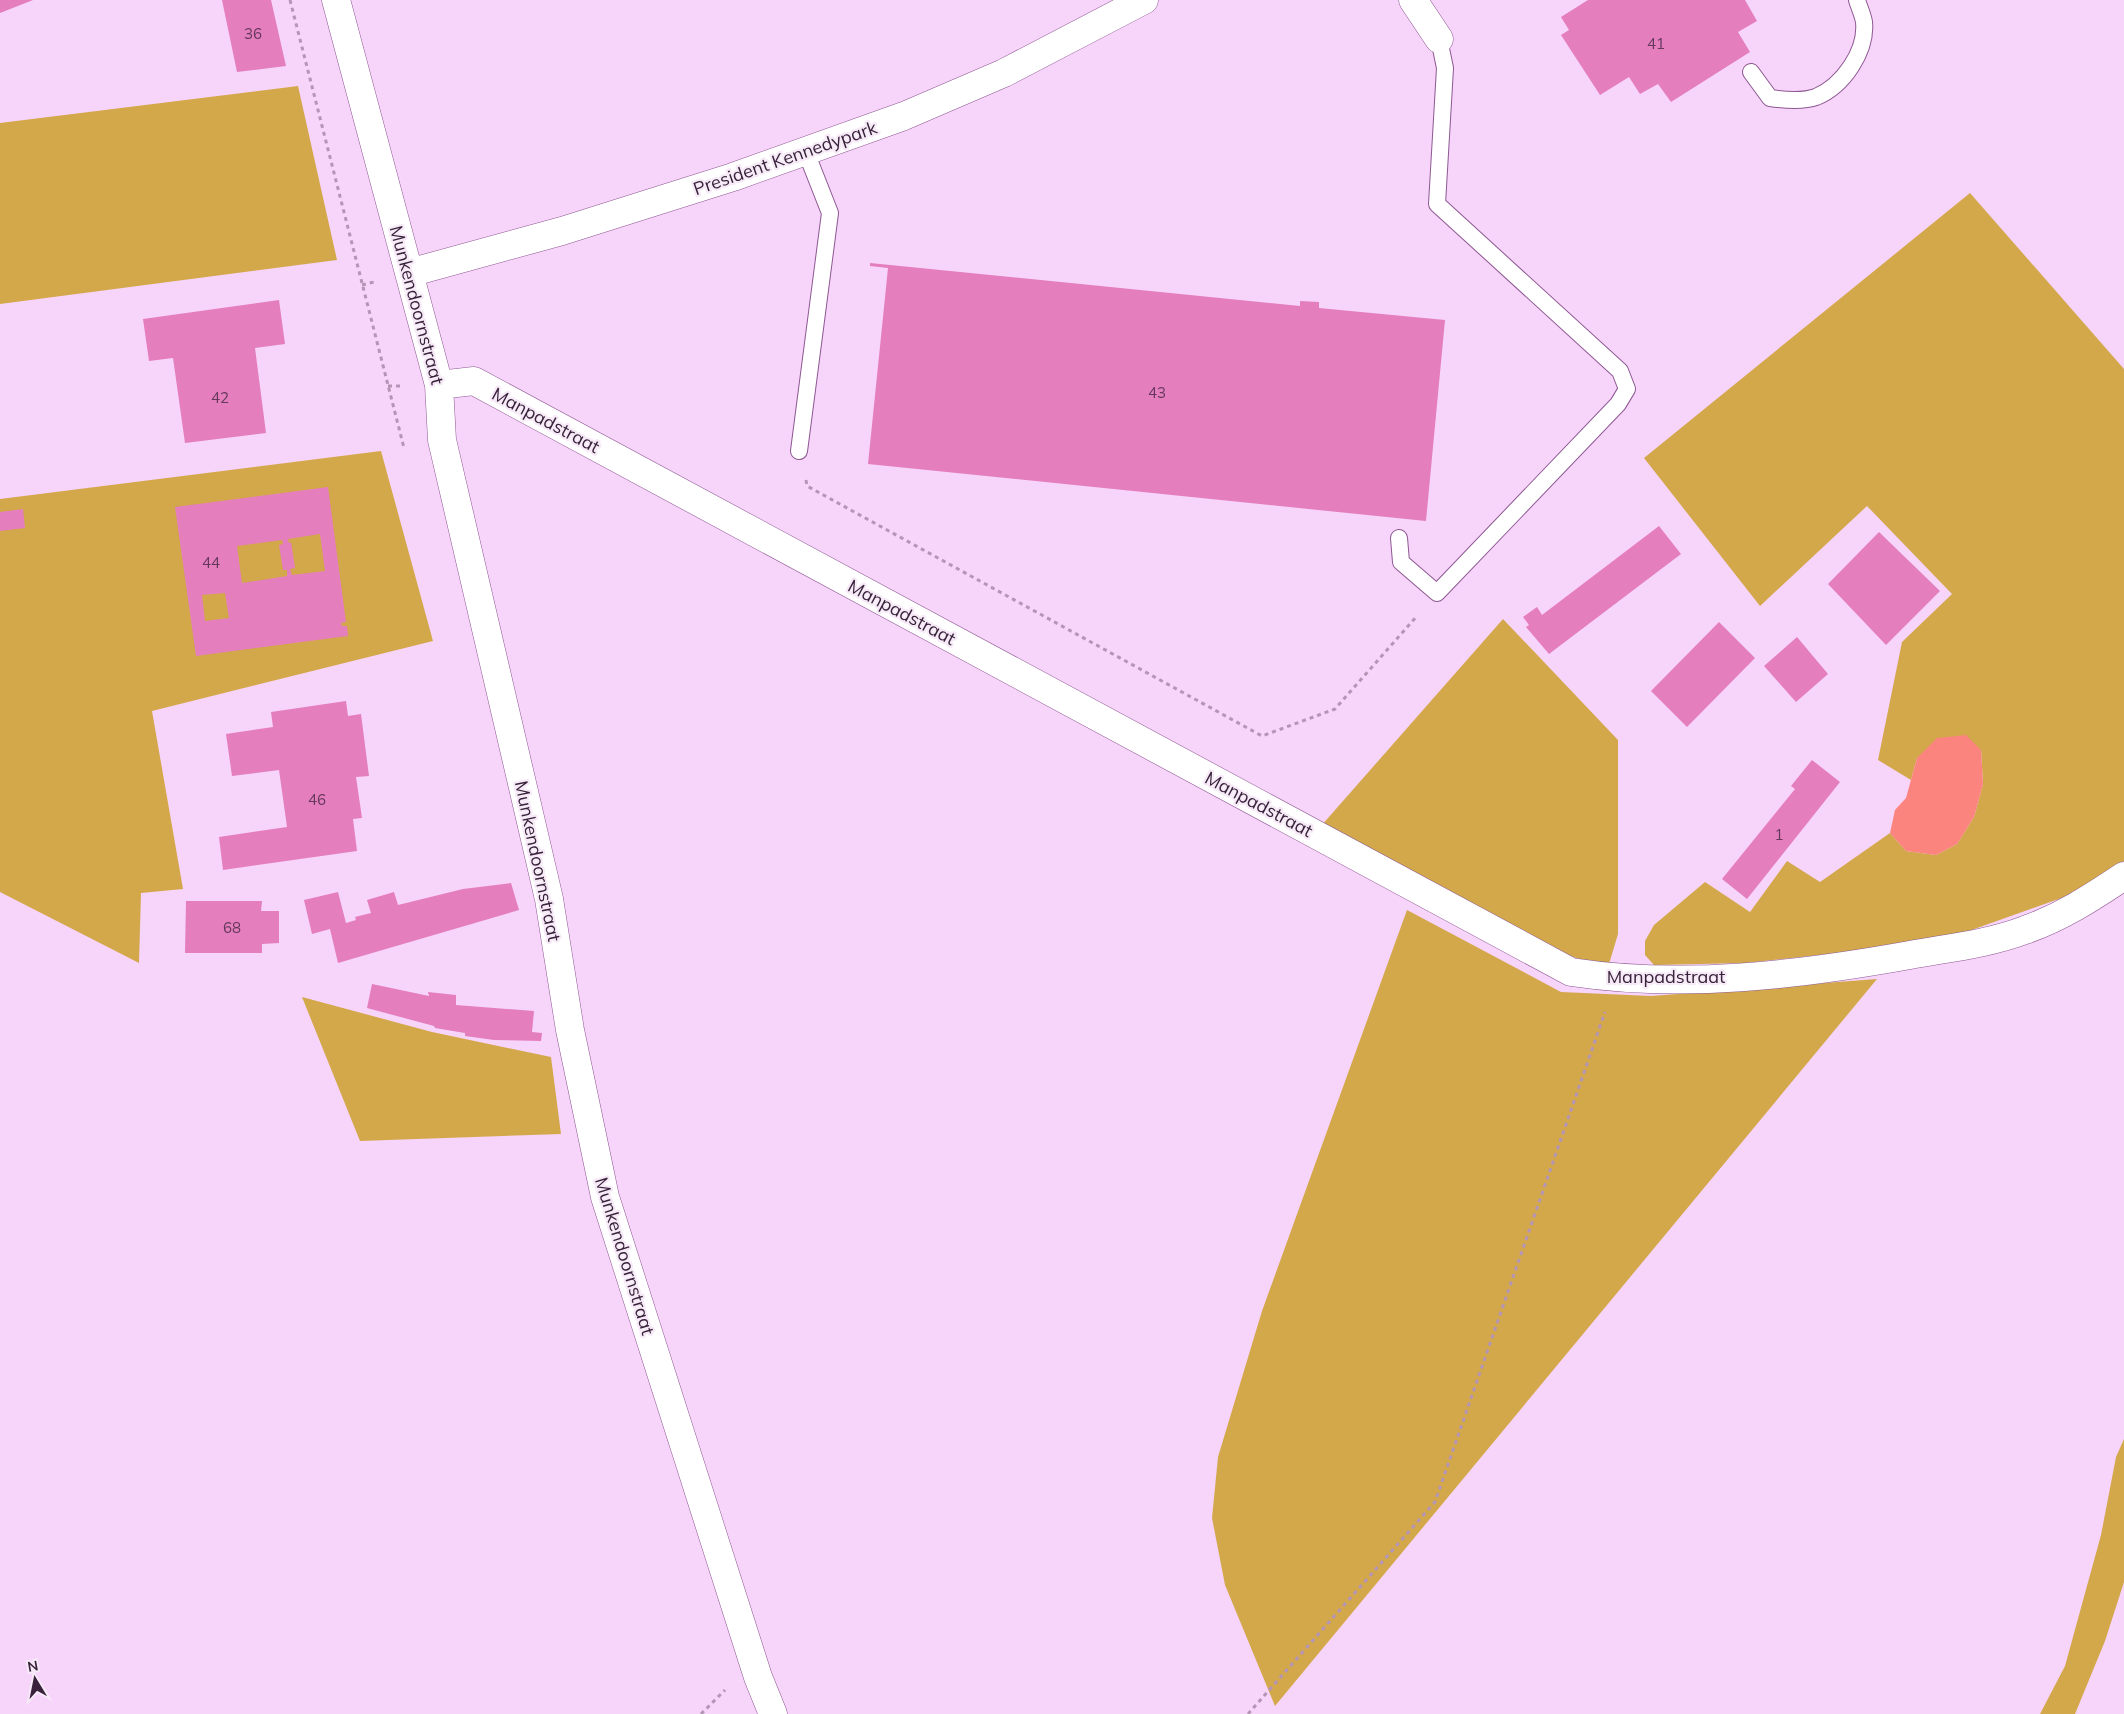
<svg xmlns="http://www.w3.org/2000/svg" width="2124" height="1714" font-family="Mulish,sans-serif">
	<rect width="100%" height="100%" fill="#f7d4fa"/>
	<path fill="#d3a84b" d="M298 86 337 260 0 304V123Z
		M1970 193 2124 369V861L2070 895 1966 932 1855 951 1745 963 1654 965 1645 955V941L1654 925 1705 882 1750 912 1787 861 1820 882 1890 833 1906 851 1936 855 1957 844 1974 817 1983 784 1981 750 1917 758 1911 780 1878 760 1902 642 1952 594 1867 506 1760 606 1644 458Z
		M381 451 433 641 152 711 183 889 141 893 139 963 0 892V499Z
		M1503 619 1618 740V934L1609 964 1582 960 1563 953 1321 826Z
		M1407 910 1561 992 1651 996 1877 979 1275 1706 1225 1585 1212 1518 1218 1457 1262 1311Z
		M302 997 432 1032 551 1057 561 1134 360 1141Z
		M2124 1439V1582L2105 1641 2075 1714H2040L2065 1666 2101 1535 2116 1457Z"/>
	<path fill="#fb847e" d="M1966 735 1981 750 1983 784 1974 817 1957 844 1936 855 1906 851 1890 833 1895 810 1906 798 1917 758 1937 738Z"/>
	<path fill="#e47ebd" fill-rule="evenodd" d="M0 0H33L0 13Z
		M222 0H271L286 66 237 72Z
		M1588 0H1745L1757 21 1738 32 1750 52 1671 102 1658 84 1640 94 1629 77 1600 95 1561 35 1569 30 1561 17Z
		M870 263 1300 306V301L1319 302V308L1445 320 1426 521 868 464 888 268 870 266Z
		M279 300 285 344 255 348 266 433 185 443 173 358 149 361 143 319Z
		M328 487 346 622 341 623 342 626H347L348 636 196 656 175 507ZM320 534 325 571 292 575 290 569 295 568 291 542 289 543 288 539ZM282 540 283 544 279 545 283 570H287V576L242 583 237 546ZM225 593 229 618 205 621 202 595Z
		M23 509 25 528 0 531V512Z
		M1659 526 1681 554 1549 654 1526 627 1529 625 1523 617 1537 607 1542 615Z
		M1879 532 1940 591 1886 645 1828 584Z
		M1719 622 1755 658 1687 727 1651 691Z
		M1797 637 1828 674 1796 702 1764 666Z
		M346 701 348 716 361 714 369 776 356 777 362 818 353 819 357 851 223 870 219 837 287 827 279 770 232 776 226 734 273 727 271 712Z
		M1812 760 1840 782 1747 899 1722 879 1795 789 1791 786Z
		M511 883 519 910 338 963 330 929 312 934 304 900 338 892 346 923 356 920 355 917 371 913 367 900 394 892 398 905 463 889Z
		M186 901H262L261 911H279V943L262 944V953H185Z
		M372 984 429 996 428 992 456 995V1005L534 1011 532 1032 542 1033 541 1041 494 1040 465 1036V1033L435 1028 434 1026 367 1008Z"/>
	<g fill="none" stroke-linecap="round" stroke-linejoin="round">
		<g stroke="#8d5892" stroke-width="18">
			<path id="lane" d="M1751 72 1770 98C1784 100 1802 102 1816 97 1843 86 1867 51 1864 22 1863 15 1859 7 1857 0
				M799 451 830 213 806 152
				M1399 538 1401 562 1437 593 1618 404 1627 389 1620 371 1437 204 1445 68 1439 39"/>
		</g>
		<g stroke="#8d5892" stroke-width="29">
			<path id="street" d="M336 0 439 385 442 440 549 899 570 1030 605 1197 758 1677 773 1714
				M1413 0 1439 39
				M409 273 562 231 733 177 904 116 1004 73 1144 0
				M439 385 474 381 1571 972C1683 989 1799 975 1910 955 1948 948 1988 944 2025 930 2062 917 2091 898 2124 876"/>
		</g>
		<path stroke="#b495b6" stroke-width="3" stroke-dasharray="4 4" stroke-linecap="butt" d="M290 0 404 448
			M362 285 374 282
			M388 386H401
			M806 480 807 486 1262 736 1335 709 1417 616
			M701 1714 725 1690
			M1248 1714 1435 1502 1605 1012"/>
		<use href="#lane" stroke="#fff" stroke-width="16"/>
		<use href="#street" stroke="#fff" stroke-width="28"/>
	</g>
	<g text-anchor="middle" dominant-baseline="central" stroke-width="4.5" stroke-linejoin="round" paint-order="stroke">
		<g font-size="15" fill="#63385b">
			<text x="253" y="33">36</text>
			<text x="1656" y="43">41</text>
			<text x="1157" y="392">43</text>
			<text x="220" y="397">42</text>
			<text x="211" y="562">44</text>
			<text x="317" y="799">46</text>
			<text x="1779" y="834">1</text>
			<text x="232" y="927">68</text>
		</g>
		<g font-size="18" fill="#38213a" stroke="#f6eaf7">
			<text transform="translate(785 158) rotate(-19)">President Kennedypark</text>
			<text transform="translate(417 305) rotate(75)">Munkendoornstraat</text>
			<text transform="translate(546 420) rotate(28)">Manpadstraat</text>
			<text transform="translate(902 612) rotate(28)">Manpadstraat</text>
			<text transform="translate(1259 804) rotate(28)">Manpadstraat</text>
			<text transform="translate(538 861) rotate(78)">Munkendoornstraat</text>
			<text x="1666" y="976">Manpadstraat</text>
			<text transform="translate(625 1256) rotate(73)">Munkendoornstraat</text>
		</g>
	</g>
	<g transform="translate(35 1679) rotate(350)" stroke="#f6eaf7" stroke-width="4" paint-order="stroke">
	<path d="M0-4L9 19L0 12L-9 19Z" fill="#38213a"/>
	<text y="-8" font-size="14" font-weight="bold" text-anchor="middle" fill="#38213a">N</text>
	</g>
</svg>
